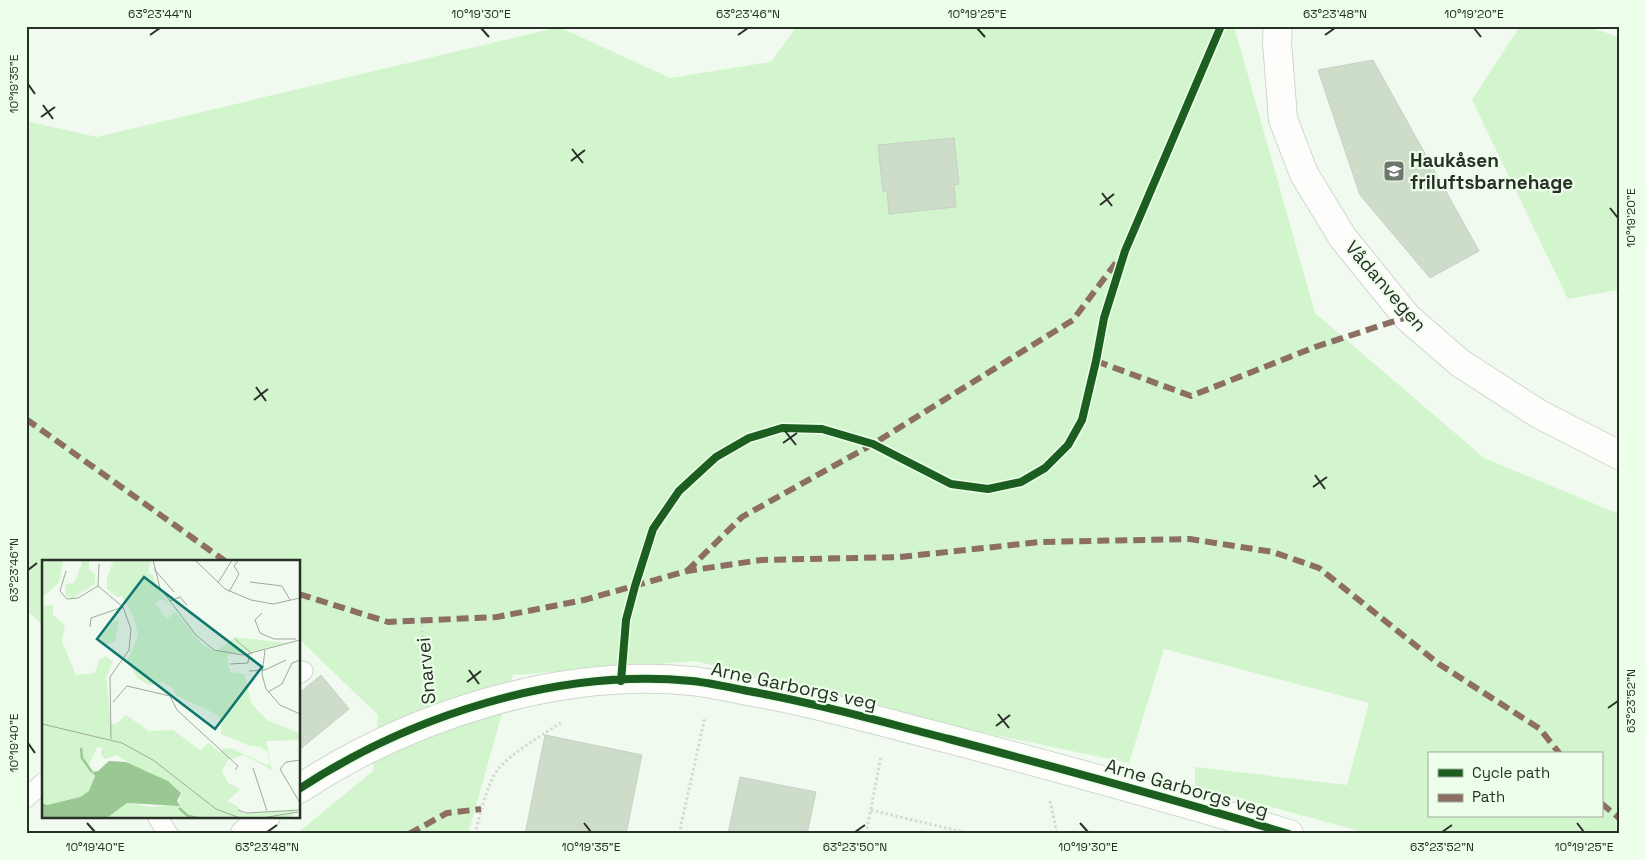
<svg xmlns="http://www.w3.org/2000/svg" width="1645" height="860" font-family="'Space Grotesk',sans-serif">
	<rect width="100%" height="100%" fill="#f0faee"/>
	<path fill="#d3f5ce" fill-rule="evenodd" d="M797 26H1234L1315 313 1484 458 1619 514V834H1370L1195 786V767L1347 785 1369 703 1164 649 1129 763 938 723 696 661 513 675 468 834H296L373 771 378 715 299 639V561H44V626L26 610V121L97 137 559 27 670 78 771 62ZM1429 754H1601V816H1429Z
		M1520 26H1586L1619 37V281L1617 290 1568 299 1472 100Z"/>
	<path fill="#cdddca" stroke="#c7d0c5" d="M1373 60 1479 251 1430 278 1360 195 1318 70Z
		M954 138 959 184 954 185 956 207 889 214 887 191 883 192 878 145Z
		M321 675 349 709 299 750V693Z
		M545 735 642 755 626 834H525Z
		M740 777 816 792 807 834H728Z"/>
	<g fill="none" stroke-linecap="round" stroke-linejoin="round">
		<g stroke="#cfd7ce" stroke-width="21">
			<path id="service" d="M299 674 303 671
				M26 798 44 782
				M157 816 168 834"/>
		</g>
		<g stroke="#cfd7ce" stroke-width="30">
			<path id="minor" d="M1278 26 1277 42 1283 119 1304 174 1343 238 1407 317 1460 363 1539 414 1619 455
				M299 789C410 716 557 668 692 681 710 683 729 687 748 691 816 703 882 722 949 739 1063 769 1176 800 1289 834
				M245 834 266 816"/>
		</g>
		<path stroke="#d6dad6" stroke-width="3" stroke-dasharray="2.5 2.5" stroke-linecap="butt" d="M421 620 427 686
			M1050 801 1057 834
			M871 810 971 834
			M475 834C480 815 487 783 499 768 513 752 544 734 562 722
			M679 834 705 717
			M866 834 881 756"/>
		<use href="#service" stroke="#fdfefc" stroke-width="19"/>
		<use href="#minor" stroke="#fdfefc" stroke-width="28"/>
		<path stroke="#8d6e63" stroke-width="6" stroke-dasharray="12 6" stroke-linecap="butt" d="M1096 361 1191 396 1315 347 1407 317
			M26 419 225 561
			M687 571 742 517 873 444 1073 320 1118 260
			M299 594 388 622 497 617 584 600 687 571 761 560 900 557 1040 542 1190 539 1273 552 1319 568 1439 664 1540 729 1560 754
			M1601 803 1619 818
			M409 834 447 813 481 809"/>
		<g stroke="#edfeea" stroke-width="11">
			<path id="cycleway" d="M621 681 626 620 635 586 653 529 679 491 716 457 749 438 782 428 822 429 873 444 951 484 988 489 1021 482 1045 468 1068 445 1082 420 1096 361 1104 318 1125 251 1221 26
				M299 789C410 716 557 668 692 681 710 683 729 687 748 691 816 703 882 722 949 739 1063 769 1176 800 1289 834"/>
		</g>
		<use href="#cycleway" stroke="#1b5e20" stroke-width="8"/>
	</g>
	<path fill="none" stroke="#283027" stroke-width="2" d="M481 28 489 37M977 28 985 37M1474 28 1481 37M150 35 160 28M738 35 748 28M1325 35 1335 28M28 84 35 94M43 105 53 119M41 117 55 107M572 149 583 163M571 161 585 150M1102 193 1112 206M1100 205 1114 194M1610 208 1618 218M256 387 266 401M254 400 268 389M785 431 796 445M783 443 797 433M1315 475 1325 489M1313 487 1327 477M28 570 37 563M469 670 479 684M467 682 481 671M1608 708 1618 701M998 714 1009 728M996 726 1010 715M28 743 35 753M87 823 95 832M584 823 591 832M1080 823 1088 832M1577 823 1584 832M267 832 277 825M855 832 865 825M1442 832 1452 825"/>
	<defs>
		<g id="school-square" transform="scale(1.125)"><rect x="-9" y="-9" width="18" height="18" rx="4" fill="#6e776d" stroke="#edfeea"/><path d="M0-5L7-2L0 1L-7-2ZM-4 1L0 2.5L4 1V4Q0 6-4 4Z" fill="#fff"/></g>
	</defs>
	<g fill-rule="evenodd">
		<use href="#school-square" x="1394" y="171"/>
	</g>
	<g text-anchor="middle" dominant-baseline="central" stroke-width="4.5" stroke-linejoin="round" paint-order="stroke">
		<g font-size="19" font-weight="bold" fill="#283027" stroke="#edfeea" text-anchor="start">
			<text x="1410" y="160">Haukåsen<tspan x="1410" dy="22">friluftsbarnehage</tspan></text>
		</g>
		<g font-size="19" fill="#283027" stroke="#edfeea">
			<text transform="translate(1386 286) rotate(49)">Vådanvegen</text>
			<text transform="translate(426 671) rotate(-95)">Snarvei</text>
			<text transform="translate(794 686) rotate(12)">Arne Garborgs veg</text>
			<text transform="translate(1187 788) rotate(16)">Arne Garborgs veg</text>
		</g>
	</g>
	<g transform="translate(42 560)">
		<rect width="258" height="258" fill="#f0faee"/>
		<path d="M0 0H21L17 23 0 38ZM41 0H47V9L53 14V24L31 38 24 36 23 24 32 23ZM72 0H109L106 13 111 15 115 28 130 47 119 39 113 44 125 59 134 52 159 83 173 92 193 77 244 83 209 92 189 93 185 97 188 112 203 114 209 143 225 160 257 173V180L224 181 230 210 202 195 186 200 180 211 186 223 198 229 185 242 194 245 201 254 253 250 250 257H66L85 243 109 247 137 244 139 233 130 224 104 210 95 209 75 195 63 199 59 195 60 188 55 187 46 207 53 216 47 231 38 237 5 245 0 243V46L11 45V55L23 65 20 82 34 115 53 113 57 100 64 96 71 102 64 117 69 162 73 165 84 155 107 171 131 170 158 190 167 183 178 193 182 188 191 189 225 205 228 203 225 192 219 187 208 186 179 174V159L174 154 135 136 129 127 121 122 108 125 96 119 85 102 96 75 91 55 80 36 75 37 65 29V17ZM73 60 77 62 73 82 63 85 58 78Z" fill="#d3f5ce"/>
		<path d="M67 201 84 202 126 221 139 233 135 241 138 246 85 243 66 257H0V243L5 245 38 237 47 231 53 216 50 212 56 211Z" fill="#9ac892"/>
		<path fill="none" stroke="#9ac892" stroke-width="2.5" d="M39 188 40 198 50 212M137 248 146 256 156 258"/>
		<path fill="none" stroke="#a0a99e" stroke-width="1" d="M111 0 118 28 154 75 172 90 201 95 258 80M153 0 183 29 209 40 231 44 258 38M112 9 132 32M24 11 18 31 25 39 36 38 56 26M208 22 240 26 248 40M176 23 190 0M56 26 81 47 89 69 87 90 68 117 69 179M56 26 57 4M187 32 197 14 192 6 196 1M128 41 138 37 145 45M220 53 213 60 218 73 232 79H254M48 67 49 58 81 47M193 79 210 94M223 90 220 114 224 129 238 145 258 154M188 104 206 103 207 94M207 111 223 110 244 100M226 132 240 124 250 103 258 100M71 142 85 126 128 136 135 150 196 206 193 210M0 164 80 183 111 200 174 249 198 258M258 200 244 202 238 209 258 243M211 208 225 251M196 250 204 253 258 250M220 258 256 252"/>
		<path fill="#0f766e" fill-opacity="0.15" stroke="#0f766e" stroke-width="2.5" d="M102 17 220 107 173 169 55 79Z"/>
		<rect width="258" height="258" fill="none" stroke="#283027" stroke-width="2.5"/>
	</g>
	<rect width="1645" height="860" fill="none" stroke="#edfeea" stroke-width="55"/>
	<rect x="1428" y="752" width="175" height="65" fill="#edfeea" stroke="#9eac9c"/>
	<rect x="1438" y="769" width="25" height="8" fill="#1b5e20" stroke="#9eac9c"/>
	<text x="1472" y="778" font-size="15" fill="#283027">Cycle path</text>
	<rect x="1438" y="794" width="25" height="8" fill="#8d6e63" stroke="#9eac9c"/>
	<text x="1472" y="802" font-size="15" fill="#283027">Path</text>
	<rect x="28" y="28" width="1590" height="804" fill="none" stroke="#283027" stroke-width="2"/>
	<g font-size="12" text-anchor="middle" fill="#283027">
		<text x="160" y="18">63°23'44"N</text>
		<text x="481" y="18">10°19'30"E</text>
		<text x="748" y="18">63°23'46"N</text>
		<text x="977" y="18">10°19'25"E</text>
		<text x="1335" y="18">63°23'48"N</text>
		<text x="1474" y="18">10°19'20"E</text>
		<text transform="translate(14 84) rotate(-90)" y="4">10°19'35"E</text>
		<text transform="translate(1631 218) rotate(-90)" y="4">10°19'20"E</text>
		<text transform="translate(14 570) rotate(-90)" y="4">63°23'46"N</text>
		<text transform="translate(1631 701) rotate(-90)" y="4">63°23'52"N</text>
		<text transform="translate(14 743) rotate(-90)" y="4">10°19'40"E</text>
		<text x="95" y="851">10°19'40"E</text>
		<text x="267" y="851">63°23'48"N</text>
		<text x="591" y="851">10°19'35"E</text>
		<text x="855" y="851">63°23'50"N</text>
		<text x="1088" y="851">10°19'30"E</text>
		<text x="1442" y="851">63°23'52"N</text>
		<text x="1584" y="851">10°19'25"E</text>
	</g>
</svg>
